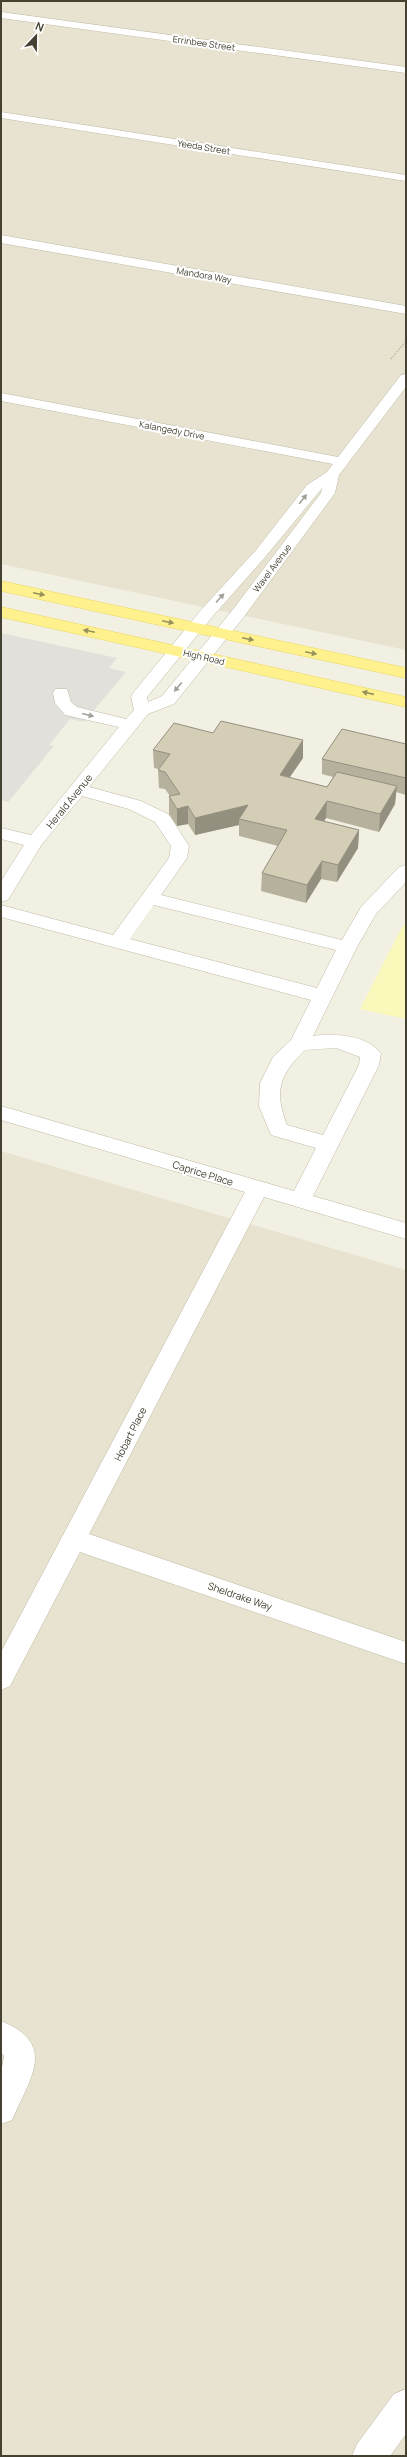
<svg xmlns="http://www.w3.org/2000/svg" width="407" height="2457" font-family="Manrope,sans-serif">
	<rect width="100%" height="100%" fill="#f2f0e2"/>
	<path fill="#e7e3d0" d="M1 1H406V650L1 564Z
		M1 1151 406 1270V2456H1Z"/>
	<path fill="#faf8ba" d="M406 923V1019L360 1009 402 927Z"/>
	<path fill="#e2e0db" d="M1 633 117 658 109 668 126 672 84 722 70 719 49 745 54 746 8 802 1 800Z"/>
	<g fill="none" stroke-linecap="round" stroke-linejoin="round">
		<g stroke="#bebaa4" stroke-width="1">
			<path id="minor" d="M1 12 406 67V73L1 18Z
				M1 112 406 175V181L1 118Z
				M1 235 406 306V314L1 243Z
				M406 374V387L339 475 335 493 243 618 174 704 148 714 89 787 141 801 168 814 171 818 189 846 187 858 161 895 342 940 361 907 399 867 406 865V882L376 914 357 947 313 1036C333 1033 369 1035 381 1054L379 1065 313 1196 406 1223V1239L264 1197 89 1534 406 1642V1664L80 1552 10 1686 1 1690V1652L245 1192 1 1120V1106L294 1191 316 1148 271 1135 259 1106 260 1083 273 1057 291 1040 311 1000 1 917V905L113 935 169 858 171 846 155 822 129 809 82 796 42 844 8 900 1 902V881L24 845 1 839V828L31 835 119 727 65 715 55 703 53 693 55 689H67L71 702 77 707 126 719 134 710 131 697 133 693 201 610 256 550 307 485 327 472 333 464 1 401V393L338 457 401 375ZM322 488 321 493 231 612 162 696 148 702 147 697 213 616 266 556ZM154 905 336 950 317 988 130 939ZM336 1048 360 1057 359 1065 323 1135 287 1125C274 1091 279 1075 305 1050Z
				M1 2021C58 2044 30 2078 12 2120L1 2124V2073L4 2056 1 2052Z
				M406 2389V2434L390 2456H352L357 2444 394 2394Z"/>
		</g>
		<g stroke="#ead758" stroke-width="1">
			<path id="major" d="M1 581 406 668V678L1 591Z
				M1 607 406 697V707L1 617Z"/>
		</g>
		<path stroke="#c1b995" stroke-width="1.5" stroke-dasharray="1.5 1.5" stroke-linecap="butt" d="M391 359 406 341"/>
		<use href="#minor" fill="#fff" fill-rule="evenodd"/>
		<use href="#major" fill="#fff28e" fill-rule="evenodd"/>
	</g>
	<path fill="#b6b19d" d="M213 733 303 740V758L289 778 327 787 333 777 322 774V759L406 744V795L396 792 395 804 379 832 326 818 324 821 359 830 358 848 337 882 321 879 306 903 261 891 262 873 278 846 239 836V825L195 835 188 824 177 826 169 814V796H170L165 789 159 788 158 770 159 769 154 768 153 750Z"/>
	<path fill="#949080" d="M303 740V758L279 793 280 775Z
		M397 786 395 804 379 832 380 814Z
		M327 801 326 818 314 837 315 819Z
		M248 805 239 819V825L195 835V818Z
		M188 806V824L177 826V809Z
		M359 830 358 848 337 882 338 865Z
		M322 861 321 879 306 903 307 885Z"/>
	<path fill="#d4ceb7" stroke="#949080" d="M221 721 303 740 280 775 327 787 337 772 397 786 380 814 327 801 315 819 359 830 338 865 322 861 307 885 262 873 287 830 239 819 248 805 195 818 188 806 177 809 169 796 180 794 165 772 158 770 170 754 153 750 174 723 213 733Z
		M342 729 406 744V778L322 759Z"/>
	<defs><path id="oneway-solid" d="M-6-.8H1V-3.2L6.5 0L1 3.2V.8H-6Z"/></defs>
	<g fill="#a2a098">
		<use href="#oneway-solid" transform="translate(303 499) rotate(-52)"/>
		<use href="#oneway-solid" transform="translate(220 598) rotate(-48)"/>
		<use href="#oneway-solid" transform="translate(178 687) rotate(130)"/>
		<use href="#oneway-solid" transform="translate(88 715) rotate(14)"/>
	</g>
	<g fill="#98905b">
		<use href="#oneway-solid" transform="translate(39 594) rotate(12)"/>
		<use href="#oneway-solid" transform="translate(168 622) rotate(12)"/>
		<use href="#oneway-solid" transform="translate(89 631) rotate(-168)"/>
		<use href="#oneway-solid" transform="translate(248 639) rotate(12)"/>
		<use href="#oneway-solid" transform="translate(311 653) rotate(12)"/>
		<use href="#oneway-solid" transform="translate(368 693) rotate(-167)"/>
	</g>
	<g text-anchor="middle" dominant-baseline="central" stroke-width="4" stroke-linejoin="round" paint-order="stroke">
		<g font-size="9" fill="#444032" stroke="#fff">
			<text transform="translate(204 43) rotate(8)">Errinbee Street</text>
			<text transform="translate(204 147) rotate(9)">Yeeda Street</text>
			<text transform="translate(204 275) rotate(10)">Mandora Way</text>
			<text transform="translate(172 430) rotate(11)">Kalangedy Drive</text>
			<text transform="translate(272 568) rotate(-53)">Wavel Avenue</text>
			<text transform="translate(204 657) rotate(13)">High Road</text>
		</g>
		<g font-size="10" fill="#444032" stroke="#fff">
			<text transform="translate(69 801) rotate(-51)">Herald Avenue</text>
			<text transform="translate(203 1173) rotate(17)">Caprice Place</text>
			<text transform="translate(130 1434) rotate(-63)">Hobart Place</text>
			<text transform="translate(240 1596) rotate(19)">Sheldrake Way</text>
		</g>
	</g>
	<rect width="407" height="2457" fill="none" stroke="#444032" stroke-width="4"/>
	<g transform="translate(36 36) rotate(22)" stroke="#ffffff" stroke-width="3" paint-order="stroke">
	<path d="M0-3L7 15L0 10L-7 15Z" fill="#444032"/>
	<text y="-6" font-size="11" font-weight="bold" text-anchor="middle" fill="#444032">N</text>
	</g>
</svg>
